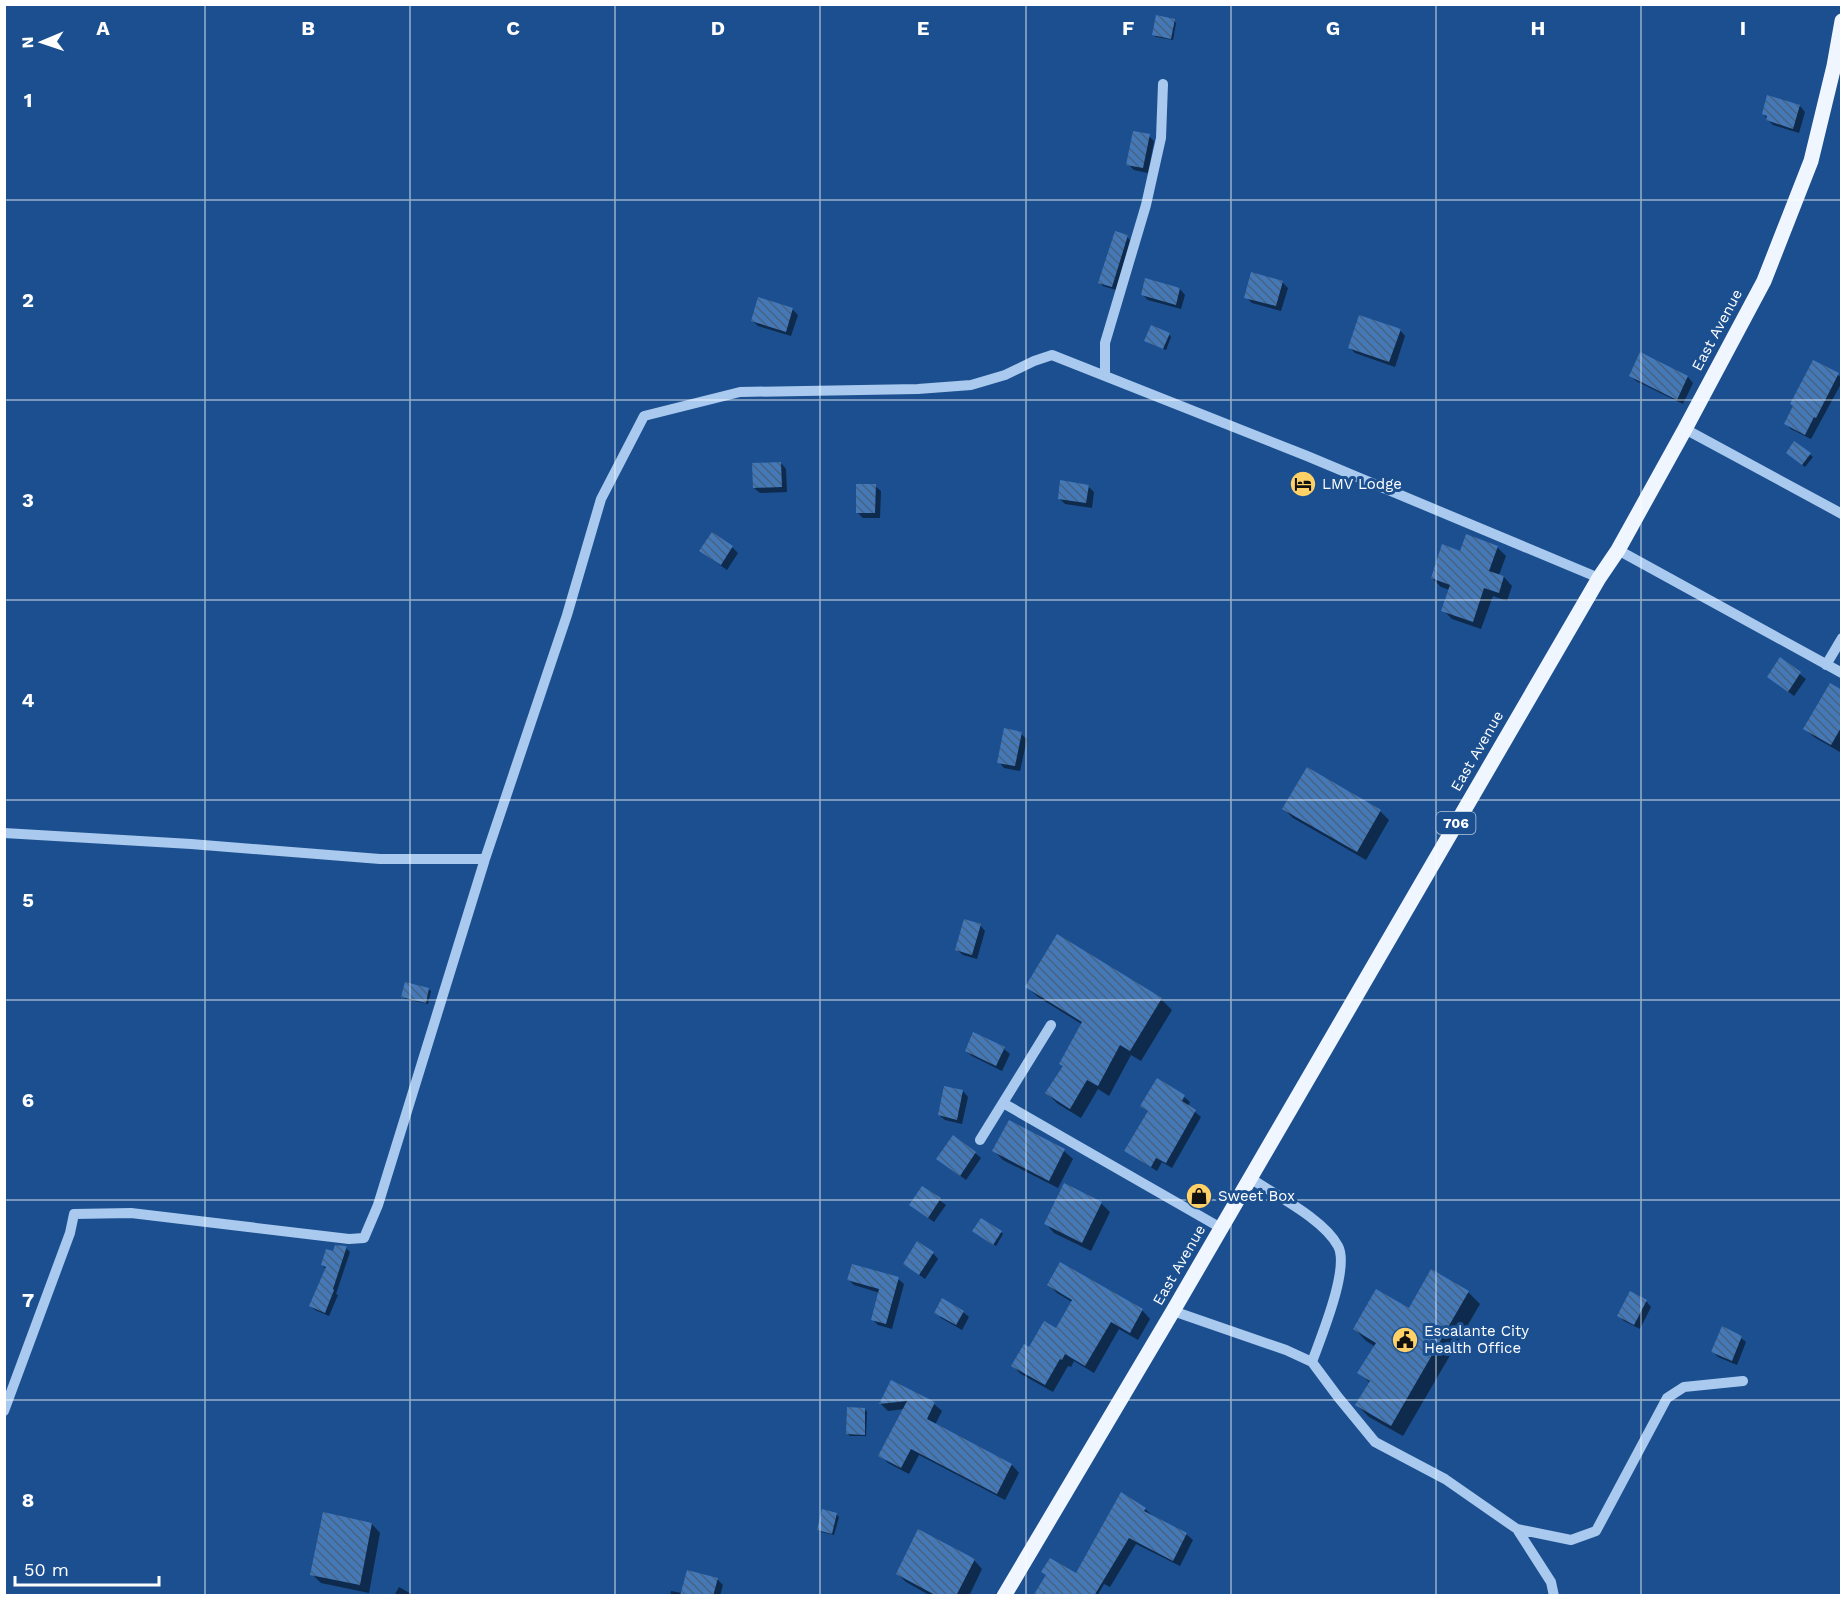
<svg xmlns="http://www.w3.org/2000/svg" width="1846" height="1600" font-family="'Work Sans',sans-serif">
	<defs>
		<pattern id="building-back-hatch" width="6" height="6" patternUnits="userSpaceOnUse" patternTransform="scale(1.5)"><rect width="6" height="6" fill="#4478b7"/><path d="M-1 5l2 2M0 0l6 6M5-1l2 2" fill="none" stroke="#486282"/></pattern>
	</defs>
	<rect width="100%" height="100%" fill="#1b4f8f"/>
	<path fill="#0007" d="M1174 21 1176 23 1173 40 1156 37 1154 35Z
		M1768 97 1800 106 1805 112 1799 133 1773 125 1768 120 1763 113Z
		M1149 136 1154 141 1148 173 1134 170 1128 164Z
		M1127 237 1130 240 1116 290 1103 286 1099 282Z
		M1282 282 1288 288 1281 311 1252 303 1246 297Z
		M1180 289 1185 295 1181 309 1148 300 1143 295Z
		M792 309 798 315 791 336 758 326 753 321Z
		M1400 330 1405 336 1395 367 1355 353 1350 348Z
		M1169 334 1171 337 1166 350 1149 343Z
		M1641 354 1688 377 1693 383 1683 404 1636 381 1631 376Z
		M1814 362 1838 375 1842 378V382L1811 439 1791 429 1786 424Z
		M1795 443 1813 457 1805 467 1790 455Z
		M781 463 786 469 787 492 760 493 754 488Z
		M875 486 881 491 880 518H863L857 512Z
		M1088 486 1094 492 1092 508 1065 504 1059 498Z
		M732 547 738 553 727 570 701 551Z
		M1497 547 1506 556 1499 575 1504 577 1512 586 1507 601 1493 596 1481 629 1452 619 1443 610 1450 590 1441 587 1432 578 1461 553Z
		M1781 660 1806 679 1794 696 1769 677Z
		M1842 692V750L1840 752 1814 737 1805 729Z
		M1021 734 1027 739 1020 771 1004 768 999 762Z
		M1307 769 1380 811 1389 820 1366 860 1293 818 1284 809Z
		M980 925 985 931 977 959 963 955 957 950Z
		M1027 987 1161 999 1172 1010 1141 1061 1131 1055 1109 1096 1098 1089 1081 1118 1058 1104 1047 1093 1064 1067 1083 1025 1038 997Z
		M428 989 431 991 428 1004 405 999 403 996Z
		M974 1034 1004 1049 1010 1054 1002 1071 972 1056 966 1051Z
		M1158 1080 1184 1097 1190 1102 1188 1106 1201 1117 1172 1168 1162 1162 1157 1171 1126 1151 1149 1112 1142 1106Z
		M963 1091 968 1097 962 1124 945 1120 939 1115Z
		M1009 1122 1064 1151 1073 1159 1058 1188 1003 1160 994 1151Z
		M975 1153 981 1158 966 1180 938 1159Z
		M923 1188 946 1205 934 1222 917 1210Z
		M1101 1203 1110 1212 1091 1251 1054 1233 1046 1224Z
		M1001 1232 1003 1234 996 1246 976 1233Z
		M346 1248 350 1252 336 1294 338 1295 329 1316 315 1310 311 1306 326 1269 322 1265 333 1253Z
		M933 1253 938 1259 925 1279 904 1264Z
		M898 1279 904 1284 892 1329 878 1325 873 1320 880 1293 854 1285 849 1280Z
		M1049 1285 1142 1310 1150 1319 1138 1340 1119 1329 1094 1373 1074 1361 1071 1367 1068 1366 1053 1392 1021 1374 1013 1366 1029 1349 1056 1330 1072 1302 1057 1293Z
		M1468 1292 1480 1304 1403 1436 1369 1417 1357 1405 1370 1383 1359 1372 1376 1347 1366 1341 1355 1329Z
		M1646 1301 1651 1307 1640 1329 1624 1321 1619 1316Z
		M936 1312H963L969 1317 962 1330 941 1318Z
		M1741 1338 1746 1342 1737 1365 1718 1357 1713 1352Z
		M892 1382 934 1404 942 1411 935 1425 1012 1465 1019 1473 1005 1500 919 1455 909 1474 888 1463 880 1455 904 1409 888 1411 881 1404Z
		M865 1409 867 1412 866 1436H850L848 1434Z
		M1145 1509 1152 1515 1186 1534 1193 1540 1180 1566 1136 1544 1110 1587 1104 1584 1097 1596H1035L1076 1575Z
		M836 1514 839 1517 834 1535 821 1532 819 1530Z
		M372 1524 380 1533 369 1593 321 1583 312 1574Z
		M974 1560 982 1569 969 1596H931L906 1582 897 1573Z
		M717 1579 723 1585 720 1596H670L671 1591 682 1593Z
		M399 1587 415 1596H394Z"/>
	<path fill="url(#building-back-hatch)" d="M1156 15 1175 19 1171 39 1152 35Z
		M1767 95 1800 105 1793 129 1766 120 1767 116 1762 114Z
		M1133 131 1150 134 1143 168 1126 165Z
		M1115 231 1128 235 1112 287 1098 283Z
		M1251 272 1283 281 1276 306 1244 298Z
		M1145 278 1180 288 1176 305 1141 295Z
		M758 297 793 308 786 332 751 321Z
		M1359 315 1401 329 1389 362 1348 348Z
		M1151 325 1170 333 1163 349 1144 341Z
		M1640 352 1688 376 1677 400 1629 376Z
		M1813 360 1839 373 1816 418 1814 417 1805 435 1784 424 1793 406 1790 404Z
		M1794 441 1811 453 1802 465 1786 453Z
		M781 462 782 487 753 488 752 463Z
		M1060 480 1089 485 1086 503 1058 499Z
		M856 484H876L875 513H856Z
		M712 532 733 546 721 565 699 551Z
		M1466 534 1498 546 1489 571 1504 576 1499 593 1484 588 1473 622 1441 611 1450 585 1431 578 1442 544 1460 551Z
		M1780 657 1801 672 1788 692 1767 677Z
		M1830 683 1842 690V726L1831 745 1803 729Z
		M1004 728 1022 732 1015 766 997 763Z
		M1307 767 1381 810 1357 852 1282 809Z
		M964 919 981 924 972 955 955 950Z
		M1057 934 1162 998 1130 1051 1120 1045 1098 1086 1087 1080 1070 1109 1045 1093 1063 1066 1059 1064 1082 1022 1025 987Z
		M405 982 429 988 426 1003 401 997Z
		M973 1032 1005 1047 996 1066 965 1051Z
		M1157 1078 1185 1095 1182 1101 1196 1110 1166 1163 1156 1158 1151 1167 1124 1151 1148 1111 1140 1106Z
		M944 1086 963 1090 957 1120 938 1115Z
		M1009 1120 1065 1149 1049 1181 992 1151Z
		M953 1135 976 1152 960 1176 936 1159Z
		M1064 1183 1102 1202 1082 1243 1044 1224Z
		M922 1186 941 1198 928 1218 909 1205Z
		M981 1218 1002 1231 993 1245 972 1231Z
		M917 1241 934 1252 919 1275 903 1264Z
		M335 1245 347 1246 333 1289 334 1290 325 1313 309 1306 326 1267 321 1265 326 1249 333 1251Z
		M1060 1262 1143 1309 1130 1333 1111 1322 1085 1366 1065 1354 1062 1360 1060 1359 1045 1385 1011 1366 1024 1344 1029 1347 1044 1321 1056 1328 1072 1300 1047 1285Z
		M852 1264 899 1277 886 1324 871 1320 879 1289 847 1280Z
		M1431 1269 1469 1291 1391 1426 1355 1405 1370 1381 1357 1373 1376 1343 1353 1329 1376 1289 1409 1308Z
		M1630 1291 1647 1300 1634 1325 1617 1316Z
		M942 1298 964 1311 956 1325 934 1313Z
		M1722 1326 1742 1336 1732 1361 1711 1352Z
		M891 1380 935 1402 927 1419 1012 1464 997 1494 911 1449 901 1468 878 1456 907 1401 879 1404Z
		M847 1407 865 1408V1435L846 1434Z
		M1121 1492 1146 1508 1144 1511 1187 1533 1173 1561 1129 1538 1094 1596H1033L1046 1575 1041 1572 1050 1558 1076 1573Z
		M822 1509 837 1513 832 1534 817 1530Z
		M323 1512 372 1523 360 1585 310 1575Z
		M918 1529 975 1559 956 1596H937L896 1574Z
		M687 1570 718 1578 713 1596H680Z"/>
	<g fill="none" stroke-linecap="round" stroke-linejoin="round">
		<path stroke="#a9c9ee" stroke-width="10" d="M1105 376V343L1146 205 1161 138 1163 84
			M1685 429 1842 514
			M1618 550 1842 673
			M1826 665 1842 638
			M4 833 191 844 380 859H485
			M1003 1103 1221 1228
			M980 1140 1051 1025
			M1250 1178C1275 1195 1324 1219 1338 1246 1350 1268 1321 1337 1312 1362
			M1173 1311 1286 1350 1312 1362 1338 1397 1375 1442 1445 1479 1517 1529 1551 1582 1554 1596
			M4 1411 70 1233 74 1214 131 1213 349 1239 364 1238 378 1205 485 859 567 615 601 499 644 416 740 392 918 389 971 385 1005 375 1034 361 1052 355 1307 456 1599 578
			M1517 1529 1571 1540 1596 1531 1667 1398 1684 1387 1743 1381"/>
		<path stroke="#f0f6ff" stroke-width="15" d="M1004 1596 1173 1311 1599 578 1618 550 1685 429 1764 281 1811 161 1834 66 1842 21"/>
	</g>
	<path fill="none" stroke="#fff" stroke-width="1.5" stroke-opacity="0.55" d="M205 4V1596M410 4V1596M615 4V1596M820 4V1596M1026 4V1596M1231 4V1596M1436 4V1596M1641 4V1596M4 200H1842M4 400H1842M4 600H1842M4 800H1842M4 1000H1842M4 1200H1842M4 1400H1842"/>
	<defs>
		<g id="hotel-disc" transform="scale(1.35)"><circle r="9.5" fill="#ffd166" stroke="#1b4f8f"/><path d="M-6-4.5h1.5V1H6V5H4.5V3h-9V5H-6ZM-4 0a1.8 1.8 0 1 1 3.6 0ZM.5 0V-2.5h3Q6-2.5 6 0Z" fill="#111"/></g>
		<g id="shop-disc" transform="scale(1.35)"><circle r="9.5" fill="#ffd166" stroke="#1b4f8f"/><path d="M-5-2.5h2.3a2.7 3.5 0 0 1 5.4 0H5L5.5 6h-11ZM-1.5-2.5h3a1.5 2.3 0 0 0-3 0Z" fill="#111"/></g>
		<g id="civic-disc" transform="scale(1.35)"><circle r="9.5" fill="#ffd166" stroke="#1b4f8f"/><path d="M-.6-6.5H3V-4.5H.6V-3L4-1V1h2V6H-6V1h2V-1L-.6-3ZM-1.2 2.5V6h2.4V2.5Z" fill="#111"/></g>
	</defs>
	<g fill-rule="evenodd">
		<use href="#hotel-disc" x="1303" y="484"/>
		<use href="#shop-disc" x="1199" y="1196"/>
		<use href="#civic-disc" x="1405" y="1340"/>
	</g>
	<g text-anchor="middle" dominant-baseline="central" stroke-width="6" stroke-linejoin="round" paint-order="stroke">
		<rect fill="#1b4f8f" stroke="#bbcadd" stroke-width="1.5" x="1436.5" y="812" width="39" height="22" rx="4.5"/>
		<g font-size="14" font-weight="bold" fill="#fff">
			<text x="1456" y="823">706</text>
		</g>
		<g font-size="15" fill="#fff" stroke="#1b4f8f">
			<text transform="translate(1717 330) rotate(-62)">East Avenue</text>
			<text transform="translate(1477 751) rotate(-60)">East Avenue</text>
			<text transform="translate(1179 1265) rotate(-60)">East Avenue</text>
		</g>
		<g font-size="15" fill="#fff" stroke="#1b4f8f" text-anchor="start">
			<text x="1322" y="484">LMV Lodge</text>
			<text x="1218" y="1196">Sweet Box</text>
			<text x="1424" y="1331">Escalante City<tspan x="1424" dy="17">Health Office</tspan></text>
		</g>
	</g>
	<g font-size="20" text-anchor="middle" font-weight="bold" fill="#fff" stroke="#1b4f8f" stroke-width="6" stroke-linejoin="round" paint-order="stroke">
		<text x="103" y="35">A</text>
		<text x="308" y="35">B</text>
		<text x="513" y="35">C</text>
		<text x="718" y="35">D</text>
		<text x="923" y="35">E</text>
		<text x="1128" y="35">F</text>
		<text x="1333" y="35">G</text>
		<text x="1538" y="35">H</text>
		<text x="1743" y="35">I</text>
		<text x="28" y="107">1</text>
		<text x="28" y="307">2</text>
		<text x="28" y="507">3</text>
		<text x="28" y="707">4</text>
		<text x="28" y="907">5</text>
		<text x="28" y="1107">6</text>
		<text x="28" y="1307">7</text>
		<text x="28" y="1507">8</text>
	</g>
	<rect width="1846" height="1600" fill="none" stroke="#ffffff" stroke-width="12"/>
	<g transform="translate(42 42) rotate(268)" stroke="#1b4f8f" stroke-width="4.5" paint-order="stroke">
	<path d="M0-4.5L10 22L0 15L-10 22Z" fill="#ffffff"/>
	<text y="-9" font-size="16" font-weight="bold" text-anchor="middle" fill="#ffffff">N</text>
	</g>
	<path d="M15 1576v9h144v-9" fill="none" stroke="#ffffff" stroke-width="3"/>
	<text x="24" y="1576" font-size="18" fill="#ffffff" stroke="#1b4f8f" stroke-width="4.5" paint-order="stroke">50 m</text>
</svg>
